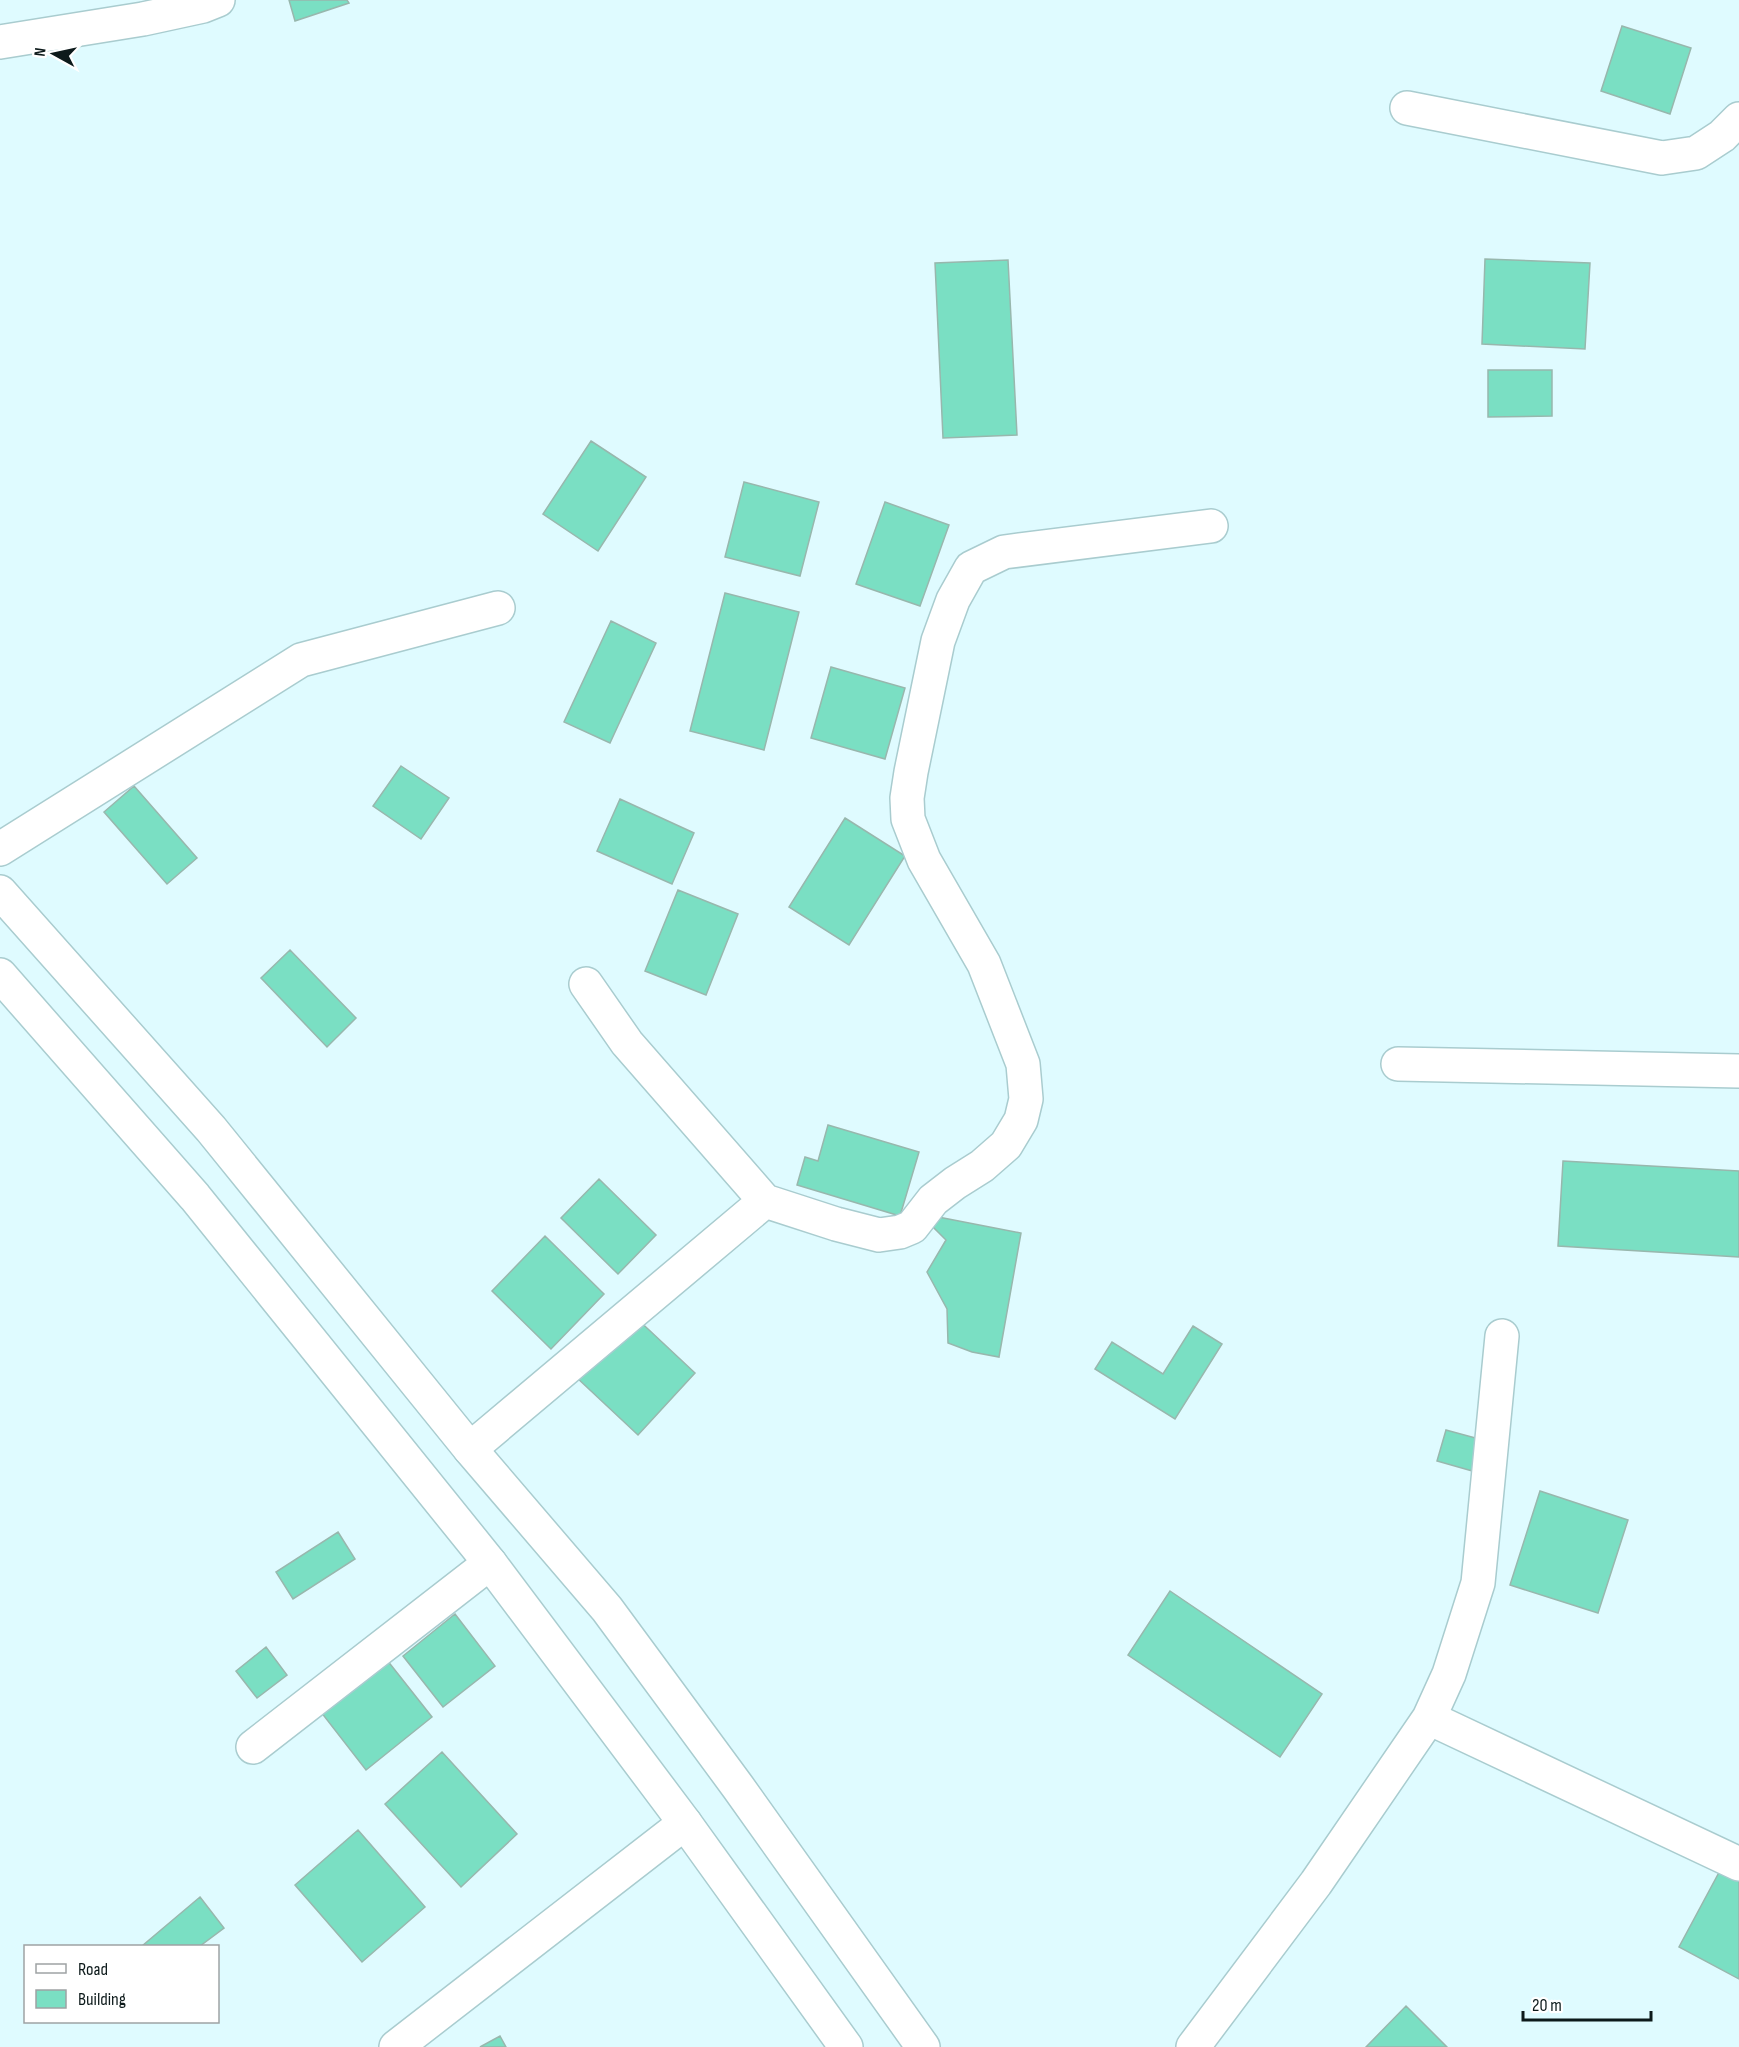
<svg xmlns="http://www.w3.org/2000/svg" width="1739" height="2047" font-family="'Sofia Sans Condensed',sans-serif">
	<rect width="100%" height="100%" fill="#dffbff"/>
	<path fill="#7adfc3" stroke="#98b7ad" stroke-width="1.5" d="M289 0H347L349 3 295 21Z
		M1622 26 1691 48 1670 114 1601 91Z
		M1485 259 1590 263 1585 349 1482 344Z
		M1008 260 1017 435 943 438 935 263Z
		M1488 370H1552V416L1488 417Z
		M591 441 646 477 598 551 543 514Z
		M744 482 819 502 800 576 725 557Z
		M885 502 949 525 920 606 856 584Z
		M725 593 799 612 764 750 690 731Z
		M611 621 656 643 610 743 564 722Z
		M831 667 905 688 885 759 811 738Z
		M401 766 449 798 421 839 373 806Z
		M134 786 197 858 167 884 104 812Z
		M620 799 694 833 672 884 597 851Z
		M845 818 905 856 849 945 789 907Z
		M678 890 738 914 706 995 645 971Z
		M290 950 356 1018 327 1047 261 978Z
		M828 1125 919 1152 900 1216 797 1185 805 1157 818 1161Z
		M1563 1161 1739 1171V1257L1558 1246Z
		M599 1179 656 1235 618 1274 561 1218Z
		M928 1215 1021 1233 999 1357 972 1352 948 1343 947 1309 927 1272 946 1240 934 1228Z
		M545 1236 604 1294 551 1349 492 1291Z
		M632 1314 695 1373 638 1435 575 1376Z
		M1193 1326 1222 1344 1175 1419 1095 1369 1112 1342 1163 1374Z
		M1446 1430 1505 1446 1497 1478 1437 1461Z
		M1540 1491 1628 1520 1598 1613 1510 1585Z
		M338 1532 355 1559 293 1599 276 1572Z
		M1170 1591 1322 1694 1280 1757 1128 1655Z
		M455 1614 495 1666 443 1707 403 1656Z
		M266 1647 287 1675 257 1698 236 1671Z
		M383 1655 432 1717 366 1770 317 1707Z
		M442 1752 517 1834 461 1887 385 1804Z
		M358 1830 425 1907 362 1962 295 1885Z
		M1723 1865 1739 1874V1979L1679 1947Z
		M200 1897 224 1928 200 1946H142Z
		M1406 2006 1447 2047H1366Z
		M500 2036 506 2047H480Z"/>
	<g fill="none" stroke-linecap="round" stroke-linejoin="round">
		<g stroke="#a9cccf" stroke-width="36">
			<path id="minor" d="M0 42 143 19 203 6 218 0
				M1407 108 1662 158 1696 153 1722 136 1739 119
				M0 849 301 660 498 608
				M1398 1064 1739 1071
				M765 1201 836 1224 879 1235 900 1232 912 1227 933 1200 955 1183 982 1166 1006 1145 1021 1120 1026 1099 1023 1064 984 964 924 860 908 819 907 798 911 772 938 641 953 600 971 568 1004 552 1211 526
				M470 1449 765 1201 627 1043 586 984
				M1429 1718 1739 1864
				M253 1747 490 1563
				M396 2047 685 1823
				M1193 2047 1316 1883 1429 1718 1449 1674 1478 1583 1502 1336"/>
		</g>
		<g stroke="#a9cccf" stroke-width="36">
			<path id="major" d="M0 892 211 1129 470 1449 607 1609 738 1787 923 2047
				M0 975 195 1197 490 1563 685 1823 846 2047"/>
		</g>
		<use href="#minor" stroke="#fff" stroke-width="33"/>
		<use href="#major" stroke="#fff" stroke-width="33"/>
	</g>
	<rect x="24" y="1945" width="195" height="78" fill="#ffffff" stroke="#9ea3a4" stroke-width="1.5"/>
	<rect x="36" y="1964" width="30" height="9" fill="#ffffff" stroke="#9ea3a4" stroke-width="1.5"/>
	<text x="78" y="1975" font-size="18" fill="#0d1a1b">Road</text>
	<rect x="36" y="1990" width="30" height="18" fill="#7adfc3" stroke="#9ea3a4" stroke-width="1.5"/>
	<text x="78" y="2005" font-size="18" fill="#0d1a1b">Building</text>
	<g transform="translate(54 54) rotate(278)" stroke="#ffffff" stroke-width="4.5" paint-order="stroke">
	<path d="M0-4.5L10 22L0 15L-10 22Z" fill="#0d1a1b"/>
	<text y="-9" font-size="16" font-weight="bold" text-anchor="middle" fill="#0d1a1b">N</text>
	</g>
	<path d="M1523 2011v9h128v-9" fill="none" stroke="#0d1a1b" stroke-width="3"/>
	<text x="1532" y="2011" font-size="18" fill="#0d1a1b" stroke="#ffffff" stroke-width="4.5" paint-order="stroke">20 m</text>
</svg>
